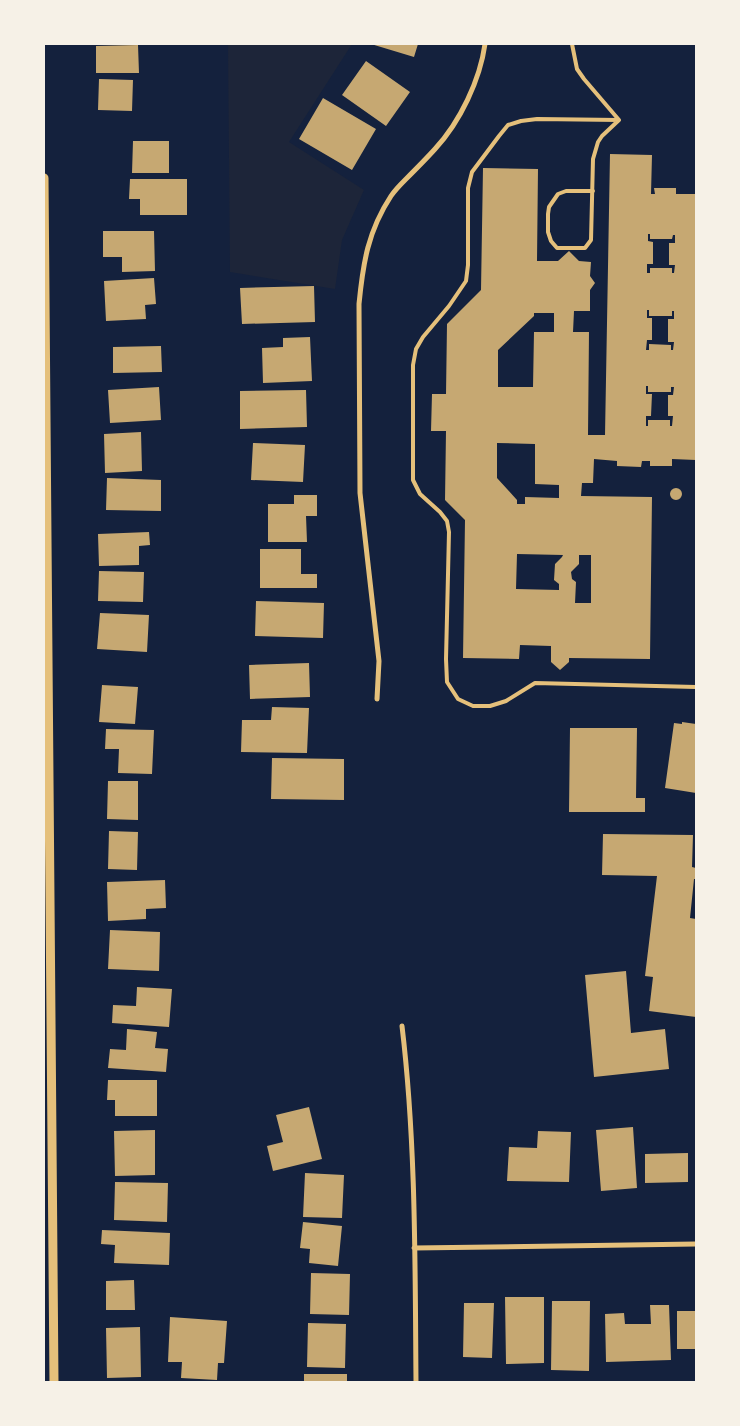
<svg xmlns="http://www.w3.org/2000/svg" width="740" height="1426" font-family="Jost,sans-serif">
	<rect width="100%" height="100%" fill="#14213d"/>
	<path fill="#1d2539" d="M228 44H352L289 142 364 190 342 240 335 289 230 272Z"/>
	<path fill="#c6a872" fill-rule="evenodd" d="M371 44H418L414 57Z
		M138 45 139 73H96V46Z
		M366 61 410 92 386 126 342 95Z
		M99 79 133 80 132 111 98 110Z
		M323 98 376 129 352 170 299 139Z
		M133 141H169V173H132Z
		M610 154 652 155 651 194H655L654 188H676V194H696V460L672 459V466H650V461H642L641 467 617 466V461L594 459 593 483H582L581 496 652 497 650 659 569 658V662L560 670 551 662V646L520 645 519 659 463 658 465 520 445 500 446 431H431L432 394H446L447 324 481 290 483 168 538 169 537 261H558L569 251 579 261 591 262 590 276 595 283 590 290V311H574L573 332H589L588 435H605ZM648 234H650V239H672L673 235H675V243H669V265H675L674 273H672V268H650V273H647V264H653V242L648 241ZM647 310H649V316H672V311H674V319H668V342H674L673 350H671V345L649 344V350H646L647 340H652V318H647ZM534 313H554V332H534L533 387H498V350L534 316ZM646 386H648V392H671V387H674L673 395H668V416H673L672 426H670V420H648V426H646V416H651L652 394H646ZM497 443 535 444V484L559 485V498L525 497V504H517V500L497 478ZM517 554 563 555 562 557 555 564 554 580 559 584V590L516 589ZM579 555H591V603H575L576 582 572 579 571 572 579 564Z
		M130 179H187V215H140V199H129Z
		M103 231H154L155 271 122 272V257H103Z
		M154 278 156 304 145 305 146 319 106 321 104 281Z
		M314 286 315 322 242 324 240 288Z
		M310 337 312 381 263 383 262 348 283 347V338Z
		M161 346 162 372 113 373V347Z
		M159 387 161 420 110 423 108 390Z
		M306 390 307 427 240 429V391Z
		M141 432 142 471 105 473 104 434Z
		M253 443 305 445 303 482 251 480Z
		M107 478 161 480V511L106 510Z
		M670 494a6 6 0 1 1 12 0a6 6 0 1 1-12 0Z
		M294 495H317V516H306L307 542H268V504H294Z
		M149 532 150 545 139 546V565L99 566 98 534Z
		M260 549H301V574H317V588H260Z
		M99 571 144 572 143 602 98 601Z
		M256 601 324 603 323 638 255 636Z
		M100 613 149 615 147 652 97 649Z
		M309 663 310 697 250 699 249 665Z
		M102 685 138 687 135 724 99 722Z
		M272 707 309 708 307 753 241 752 242 720H271Z
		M682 722 696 724V793L665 788 674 723 682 724Z
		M570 728H637L636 798H645V812H569Z
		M106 729 154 730 152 774 118 773 119 749H105Z
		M272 758 344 759V800L271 799Z
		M108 781H138V820L107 819Z
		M109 831 138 832 137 870 108 869Z
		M603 834 693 835 692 867 696 868V879H694L690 918 696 919V1017L649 1011 653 977 645 976 657 876 602 875Z
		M165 880 166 908 146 909V919L108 921 107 882Z
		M110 930 160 932 159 971 108 969Z
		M626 971 631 1033 665 1029 669 1069 594 1077 585 975Z
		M137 987 172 989 169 1027 112 1023 113 1005 136 1006Z
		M127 1029 157 1032 155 1048 168 1049 166 1072 108 1068 110 1049 126 1050Z
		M108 1080H157V1116H115V1100H107Z
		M309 1107 322 1159 273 1171 267 1146 283 1142 276 1115Z
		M633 1127 637 1188 601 1191 596 1130Z
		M155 1130V1175L115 1176 114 1131Z
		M538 1131 571 1132 569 1182 507 1181 509 1147 537 1148Z
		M688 1153V1182L645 1183V1154Z
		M305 1173 344 1175 342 1218 303 1217Z
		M115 1182 168 1183 167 1222 114 1220Z
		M303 1222 342 1226 338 1266 309 1263 310 1249 300 1248Z
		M102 1230 170 1233 169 1265 114 1263 115 1245 101 1244Z
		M311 1273 350 1274 349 1315 310 1314Z
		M134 1280 135 1310H106V1281Z
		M505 1297H544V1363L506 1364Z
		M552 1301H590L589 1371 551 1370Z
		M464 1303H494L492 1358 463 1357Z
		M650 1305H669L671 1360 606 1362 605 1314 624 1313 625 1324H651Z
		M677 1311H696V1349H677Z
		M170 1317 227 1321 224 1363H218L217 1380 181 1378 182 1362H168Z
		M308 1323 346 1324 345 1368 307 1367Z
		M140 1327 141 1377 107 1378 106 1328Z
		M304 1374H347V1382H304Z"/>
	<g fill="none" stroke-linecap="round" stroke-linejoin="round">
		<path stroke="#e5c07b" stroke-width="4" d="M572 44 577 69 584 79 619 120 537 119 521 121 508 125 499 136 472 172 468 188V265L466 281 449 306 423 337 416 349 413 365V480L420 494 440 512 447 521 449 532 446 659 447 682 458 699 473 706H490L506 701 535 683 696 687
			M593 191H566L558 194 549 207 548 214V232L551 241 557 248H585L591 240 593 159 598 142 602 136 619 120"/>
		<path stroke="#e5c07b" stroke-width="5" d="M377 699 379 661 360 493 359 304C363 263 368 231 391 196 395 190 401 184 406 179 416 169 426 159 435 149 460 122 480 80 485 44
			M402 1026C416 1143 415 1264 416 1382
			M414 1248 696 1244"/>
		<path stroke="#e5c07b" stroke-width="9" d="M44 178 54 1382"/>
	</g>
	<rect width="740" height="1426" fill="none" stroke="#f6f1e7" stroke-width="90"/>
</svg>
